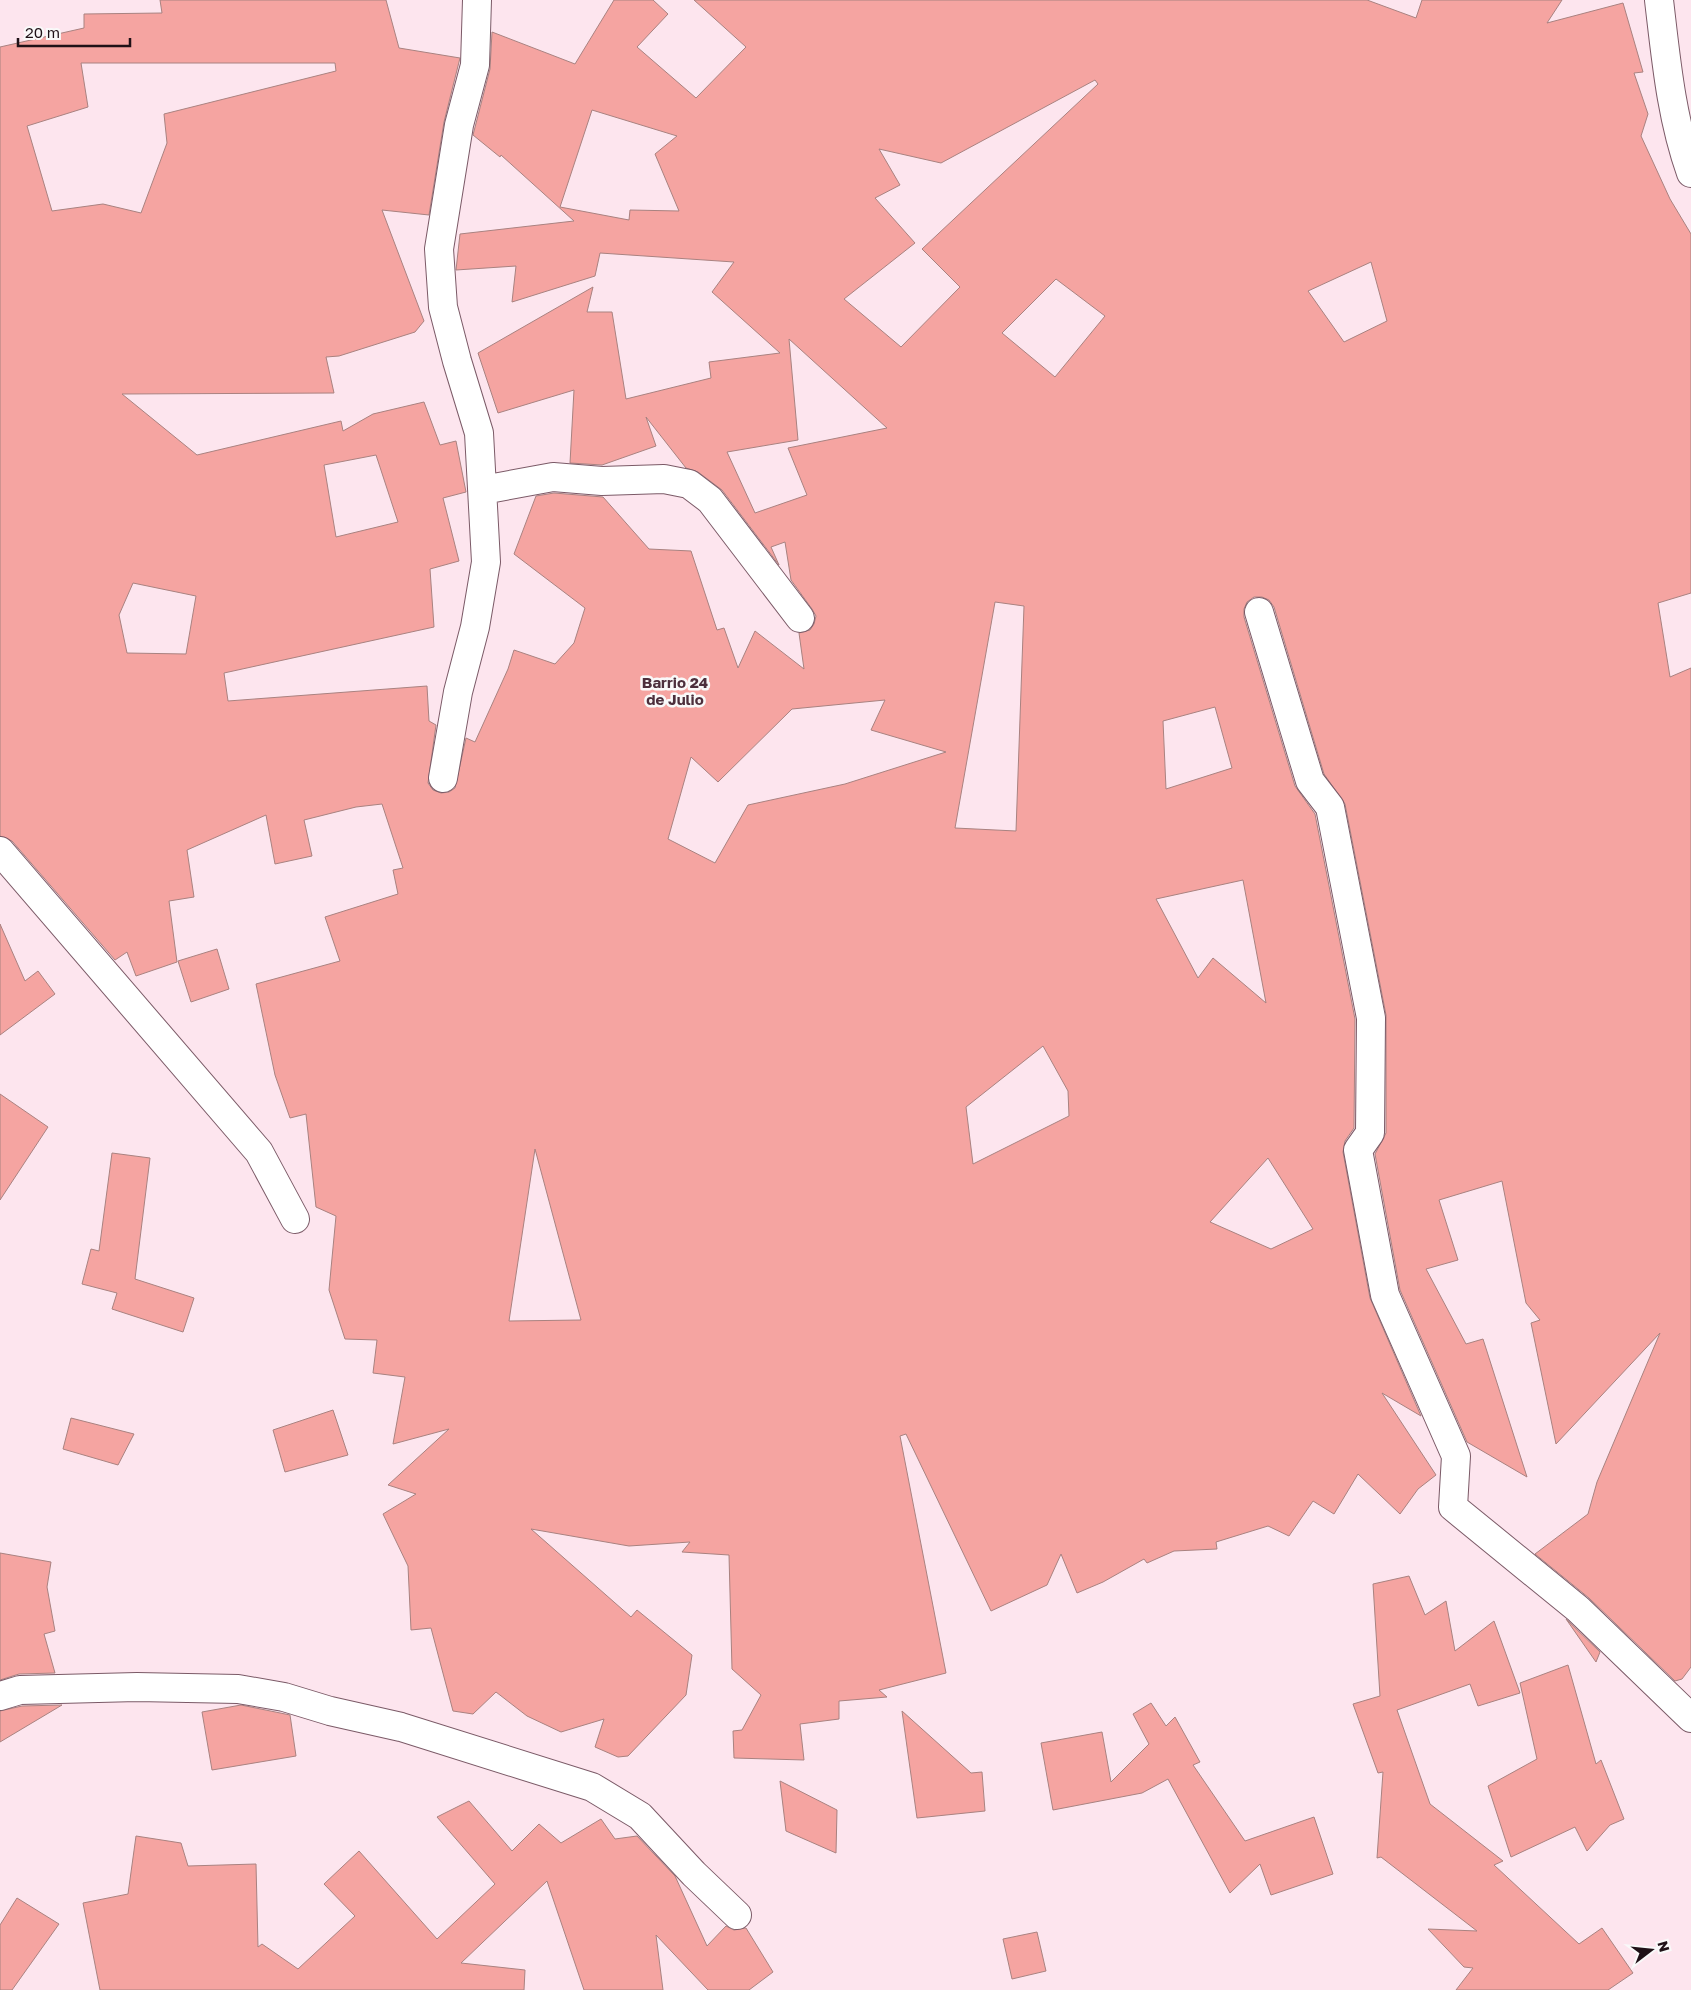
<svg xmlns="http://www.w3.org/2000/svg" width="1691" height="1990" font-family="'Golos Text',sans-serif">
	<rect width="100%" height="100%" fill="#fde5ee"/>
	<path fill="#f5a4a1" stroke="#a98280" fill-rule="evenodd" d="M160 0H386L399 48 460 58 444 122 429 215 382 210 424 321 415 332 339 356 326 357 334 393 122 394 197 455 341 421 343 431 373 414 424 402 440 445 456 441 466 492 443 498 459 561 430 569 434 627 224 673 228 701 427 686 429 721 436 725 428 783 433 790 441 793 449 792 455 788 466 738 475 742 508 669 514 650 555 664 574 643 585 608 514 554 536 496 554 493 603 497 649 549 691 551 717 630 724 628 738 668 755 631 804 669 799 633 810 630 814 624 816 616 812 609 791 580 785 542 771 547 779 565 722 490 698 472 686 468 646 417 656 446 602 465 570 463 574 390 498 413 478 353 593 287 587 312H612L626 399 711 378 709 362 780 353 712 292 734 262 600 253 595 276 512 302 516 266 456 270 460 234 574 221 501 155 500 157 473 135 490 69 492 32 575 64 614 0H653L668 14 637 47 696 98 746 47 694 0H1367L1416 18 1422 0H1562L1547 23 1623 3 1643 72 1634 73 1648 114 1641 136 1670 199 1691 234V593L1658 603 1670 677 1691 668V1667L1682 1679 1675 1681 1589 1598 1535 1554 1588 1514 1597 1482 1660 1333 1556 1444 1531 1323 1540 1320 1526 1303 1502 1181 1439 1200 1458 1260 1426 1269 1466 1344 1483 1339 1527 1477 1467 1442 1400 1290 1375 1154 1386 1133V1015L1345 804 1324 774 1274 607 1269 600 1262 597H1254L1247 602 1244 609V617L1295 786 1315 814 1355 1019 1354 1128 1345 1141 1343 1152 1370 1298 1421 1416 1382 1393 1436 1475 1418 1489 1400 1514 1358 1474 1334 1514 1313 1501 1289 1536 1268 1526 1216 1542 1217 1549 1174 1551 1147 1563 1144 1559 1103 1582 1077 1593 1061 1554 1047 1585 991 1611 906 1434 900 1436 946 1673 879 1690 887 1697 839 1701V1719L800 1724 804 1760 734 1758 733 1731 742 1730 761 1695 732 1669 729 1555 682 1552 690 1542 629 1546 531 1529 631 1617 637 1610 692 1655 686 1695 628 1756 618 1757 595 1747 604 1719 561 1732 527 1716 496 1692 473 1714 453 1711 431 1628 411 1630 408 1566 383 1514 416 1494 388 1485 449 1429 393 1444 405 1377 373 1373 377 1340 345 1339 329 1290 336 1216 316 1207 306 1114 290 1118 275 1075 256 984 340 961 325 917 398 894 393 870 403 868 382 804 356 807 304 820 312 856 275 864 266 815 187 850 194 897 169 901 177 962 136 976 127 952 115 960 12 841 0 836V47L84 28V14L162 13ZM81 63H335L336 71 164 114 167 143 141 213 103 204 52 211 27 126 88 107ZM1095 80 1098 84 922 249 960 287 901 347 844 299 915 243 875 198 900 185 879 149 941 163ZM592 110 677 136 655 154 679 211 630 210 629 220 560 207ZM1371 262 1387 321 1344 342 1308 291ZM1056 279 1105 316 1055 377 1002 333ZM789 339 887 428 788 448 807 495 755 513 727 452 798 440ZM376 455 398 522 336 537 324 465ZM133 583 196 596 186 654 127 653 119 615ZM995 602 1024 606 1016 831 955 828ZM885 700 871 730 946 752 845 784 748 805 715 863 668 839 691 757 718 782 792 709ZM1215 707 1232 768 1166 789 1163 721ZM1243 880 1266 1003 1213 958 1198 978 1156 899ZM1043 1046 1068 1091 1069 1116 973 1164 966 1107ZM535 1149 581 1320 509 1321ZM1268 1158 1313 1229 1271 1249 1210 1222Z
		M0 924 25 981 38 971 55 994 0 1035Z
		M217 949 229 989 191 1002 178 961Z
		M0 1094 48 1127 0 1200Z
		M112 1153 150 1158 135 1279 194 1298 183 1332 112 1309 117 1293 82 1284 91 1249 99 1251Z
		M333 1410 348 1455 285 1472 273 1430Z
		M71 1418 134 1434 118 1465 63 1449Z
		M0 1553 51 1562 47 1587 55 1631 44 1634 55 1673 19 1674 0 1680Z
		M1409 1576 1425 1615 1446 1601 1455 1651 1494 1621 1520 1693 1478 1706 1470 1684 1397 1710 1430 1804 1503 1861 1494 1865 1579 1944 1602 1928 1633 1973 1608 1990H1456L1473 1968 1464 1967 1428 1929 1477 1931 1381 1857 1377 1858 1383 1772 1378 1773 1353 1704 1380 1696 1373 1584Z
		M1566 1619 1600 1652 1596 1662Z
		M1568 1665 1596 1764 1601 1760 1624 1819 1610 1825 1587 1851 1575 1827 1511 1857 1488 1786 1537 1759 1520 1683Z
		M1151 1703 1166 1726 1175 1717 1200 1762 1193 1765 1245 1841 1314 1817 1333 1874 1271 1895 1260 1864 1230 1893 1168 1779 1142 1793 1053 1810 1041 1743 1102 1732 1111 1782 1149 1744 1133 1714Z
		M62 1705 0 1742V1711L22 1706Z
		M241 1705 290 1715 296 1756 212 1770 202 1712Z
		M902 1711 971 1773 982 1772 985 1811 917 1818Z
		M780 1781 837 1810 836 1853 786 1831Z
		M469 1801 512 1851 539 1824 561 1843 601 1819 615 1839 637 1836 675 1876 707 1946 726 1926 734 1930 746 1928 773 1972 749 1990H708L656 1935 663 1990H584L547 1881 461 1963 525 1970 524 1990H100L83 1903 128 1894 136 1836 181 1843 188 1866 256 1864 258 1947 262 1944 298 1969 355 1916 324 1884 359 1851 437 1939 495 1884 437 1817Z
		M17 1898 59 1924 12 1990H0V1925Z
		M1037 1932 1046 1971 1012 1979 1003 1939Z"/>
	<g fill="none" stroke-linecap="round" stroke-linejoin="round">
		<g stroke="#7b5a67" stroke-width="30">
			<path id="minor" d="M1659 0C1666 59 1671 117 1691 173
				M483 490 553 477 602 481 664 479 689 484 710 500 800 618
				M1259 612 1310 781 1330 807 1371 1018 1370 1133 1358 1150 1385 1295 1456 1456 1453 1507 1578 1609 1691 1718
				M443 778 458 692 475 627 486 562 479 433 457 361 443 307 439 249 459 125 475 65 477 0
				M0 851 259 1152 295 1219
				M0 1696 20 1690 137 1687 238 1689 284 1697 330 1711 401 1727 592 1787 640 1816 694 1874 737 1915"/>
		</g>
		<use href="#minor" stroke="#fff" stroke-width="28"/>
	</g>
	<g text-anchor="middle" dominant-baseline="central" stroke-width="5" stroke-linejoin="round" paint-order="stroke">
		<g font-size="15" font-weight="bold" fill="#4d2f3c" stroke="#f9f9f9">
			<text x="675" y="682">Barrio 24<tspan x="675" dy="17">de Julio</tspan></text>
		</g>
	</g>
	<g transform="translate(1651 1950) rotate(74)" stroke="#f9f9f9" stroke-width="4" paint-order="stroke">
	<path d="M0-4L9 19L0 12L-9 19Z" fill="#1f1117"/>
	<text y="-8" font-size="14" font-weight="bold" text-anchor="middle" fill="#1f1117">N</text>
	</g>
	<path d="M18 38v8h112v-8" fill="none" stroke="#1f1117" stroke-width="2.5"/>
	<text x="25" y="38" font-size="15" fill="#1f1117" stroke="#f9f9f9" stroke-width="4" paint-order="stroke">20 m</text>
</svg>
